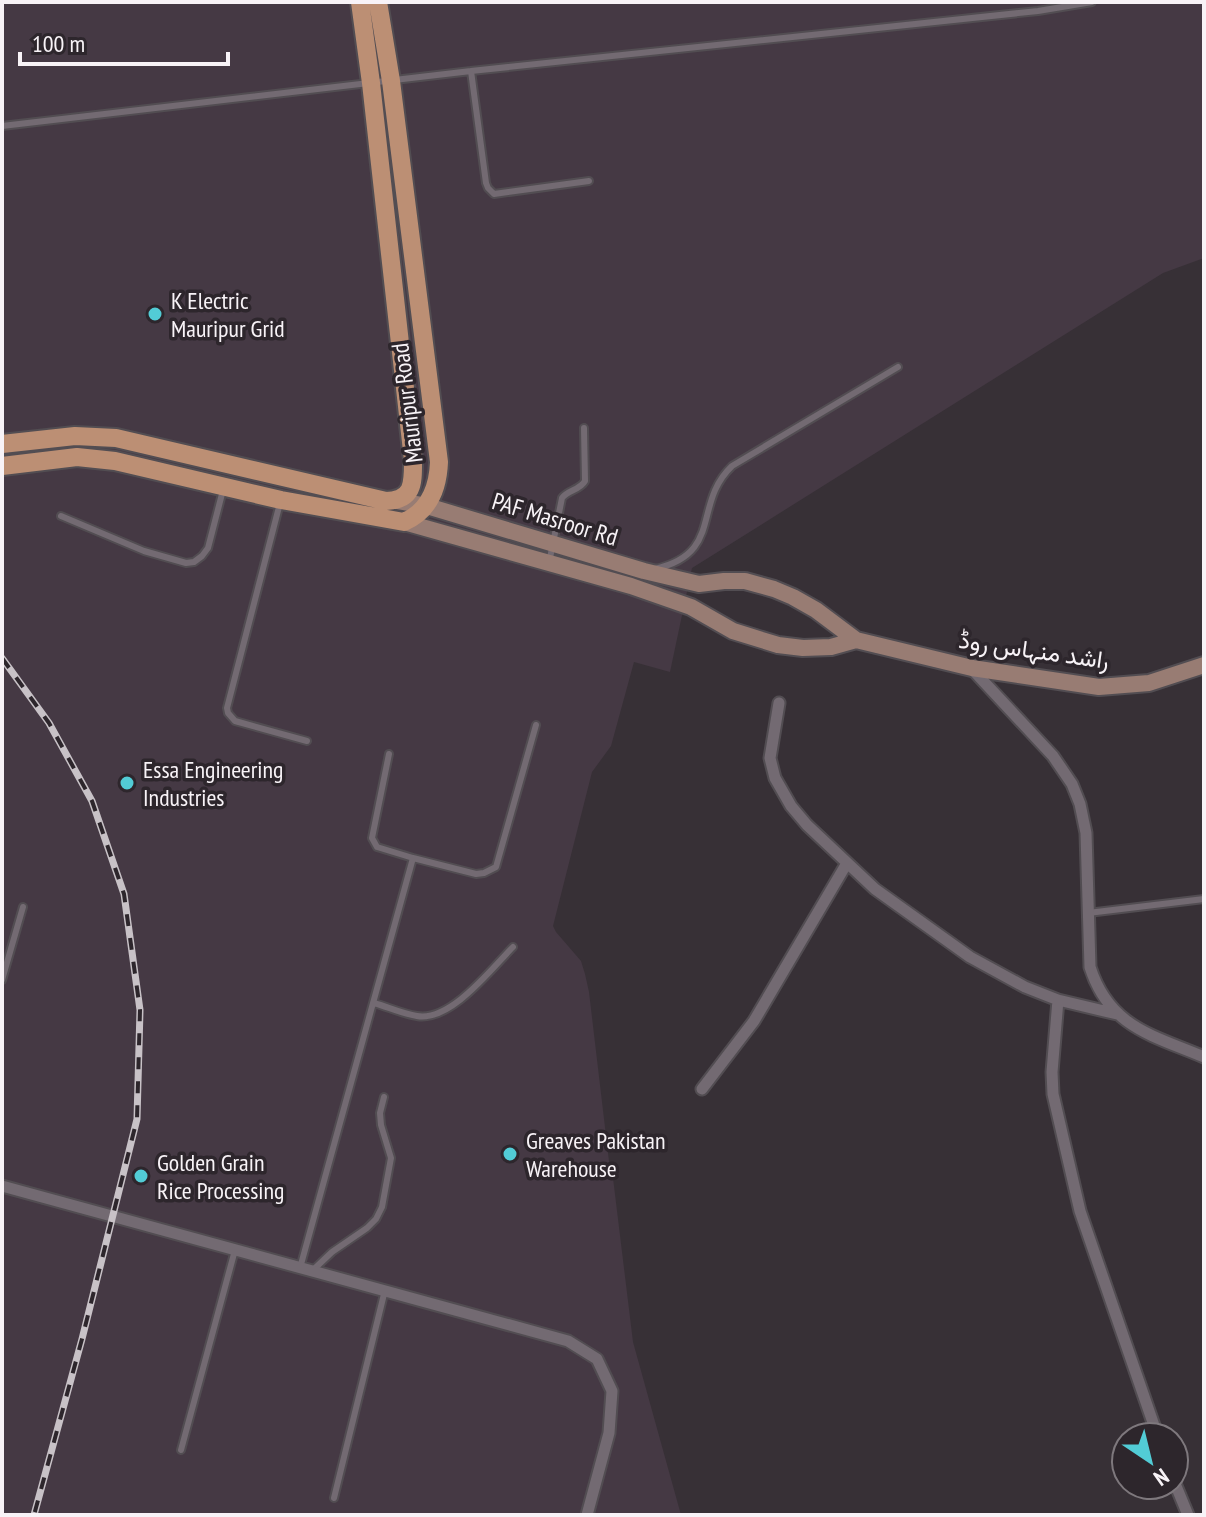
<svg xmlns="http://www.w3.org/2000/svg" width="1206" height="1517" font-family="'PT Sans Narrow',Vazirmatn,sans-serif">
	<rect width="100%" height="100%" fill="#373036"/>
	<path fill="#453944" d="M2 2H1204V258L1163 273 692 568 670 672 634 662 611 746 592 772 553 926 556 932 581 961 585 974 589 992 611 1178H613L633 1342 681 1515H2Z"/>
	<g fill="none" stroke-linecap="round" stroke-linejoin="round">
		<g stroke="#524d52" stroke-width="10">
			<path id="lane" d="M471 71 486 183 488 188 494 194 589 181
				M2 126 471 71 1038 11 1092 2
				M280 503 227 708 228 713 235 721 307 741
				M61 516 144 551 186 563 194 562 202 556 208 548 223 490
				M549 563 562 498C568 490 580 490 585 481L584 428
				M655 569C724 553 692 504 732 466L898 367
				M389 754 372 838 377 847 413 858 476 874 484 873 496 867 536 725
				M1088 913 1204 899
				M2 980 23 907
				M374 1003C388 1007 403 1014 417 1016 451 1022 492 968 513 947
				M300 1268 413 858
				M312 1271 332 1252 367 1228 376 1219 382 1207 391 1158 381 1125 380 1113 384 1097
				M181 1450 235 1250
				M334 1498 385 1290"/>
		</g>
		<g stroke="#524d52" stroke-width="15">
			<path id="street" d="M972 669 1053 756 1072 784 1080 804 1086 833 1090 967C1109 1027 1152 1035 1204 1057
				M779 703 770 758 775 778 791 806 807 825 875 889 970 957 1025 987 1058 1000 1117 1014
				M1058 1000 1052 1072 1053 1094 1080 1211 1158 1437
				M702 1089 754 1021 847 863
				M2 1186 568 1341 597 1359 612 1391 609 1433 587 1515
				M1174 1481 1188 1515"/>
		</g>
		<g stroke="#524d52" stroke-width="20">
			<path id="secondary" d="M398 501 427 506 644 571 699 584 724 581H745L774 589 793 597 816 610 856 640 972 668 1099 687 1149 683 1204 665
				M404 522 631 586 691 607 733 631 778 645 803 648 831 647 856 640"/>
		</g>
		<g stroke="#524d52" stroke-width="22">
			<path id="primary" d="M2 444 75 436 116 438 386 501C414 500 413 483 413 460L371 83 360 2
				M2 466 77 457 115 461 281 500 404 522C429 511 438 488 439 462L391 81 378 2"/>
		</g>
		<use href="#lane" stroke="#736a72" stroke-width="6"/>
		<use href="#street" stroke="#736a72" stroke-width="11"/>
		<use href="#secondary" stroke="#987c73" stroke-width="16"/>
		<use href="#primary" stroke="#bc8f74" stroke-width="18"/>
		<g stroke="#c8c2c7" stroke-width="7">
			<path id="rail" d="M2 658 49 723 92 801 124 894 140 1010 137 1119 82 1339 34 1515"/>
		</g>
		<use href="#rail" stroke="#2d262c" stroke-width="4" stroke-dasharray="12" stroke-linecap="butt"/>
	</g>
	<g fill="#52ccd6" stroke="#2d262c" stroke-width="3">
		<circle cx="155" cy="314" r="8"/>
		<circle cx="127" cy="783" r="8"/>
		<circle cx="510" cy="1154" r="8"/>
		<circle cx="141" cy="1176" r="8"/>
	</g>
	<g text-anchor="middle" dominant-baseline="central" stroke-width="7" stroke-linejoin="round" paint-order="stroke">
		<g font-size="24" fill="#f8f3f7" stroke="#2d262c" text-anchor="start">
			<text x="171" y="300">K Electric<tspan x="171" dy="28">Mauripur Grid</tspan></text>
			<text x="143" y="769">Essa Engineering<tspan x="143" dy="28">Industries</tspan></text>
			<text x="526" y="1140">Greaves Pakistan<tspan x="526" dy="28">Warehouse</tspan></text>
			<text x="157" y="1162">Golden Grain<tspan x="157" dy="28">Rice Processing</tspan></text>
		</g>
		<g font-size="24" fill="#f8f3f7" stroke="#2d262c">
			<text transform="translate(407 403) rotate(-97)">Mauripur Road</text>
			<text transform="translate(555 519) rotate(17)">PAF Masroor Rd</text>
			<text transform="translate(1034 650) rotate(8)">راشد منہاس روڈ</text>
		</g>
	</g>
	<rect width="1206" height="1517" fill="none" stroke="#f8f3f7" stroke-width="8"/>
	<g transform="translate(1150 1461) rotate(145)"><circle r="38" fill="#2d262c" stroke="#7e787d" stroke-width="2"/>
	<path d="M0-6L14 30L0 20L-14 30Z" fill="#52ccd6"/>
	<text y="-12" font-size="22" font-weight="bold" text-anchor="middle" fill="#f8f3f7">N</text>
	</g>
	<path d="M20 52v12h208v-12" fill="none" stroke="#f8f3f7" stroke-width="4"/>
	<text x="32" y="52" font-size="24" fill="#f8f3f7" stroke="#2d262c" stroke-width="6" paint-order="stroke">100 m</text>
</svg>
